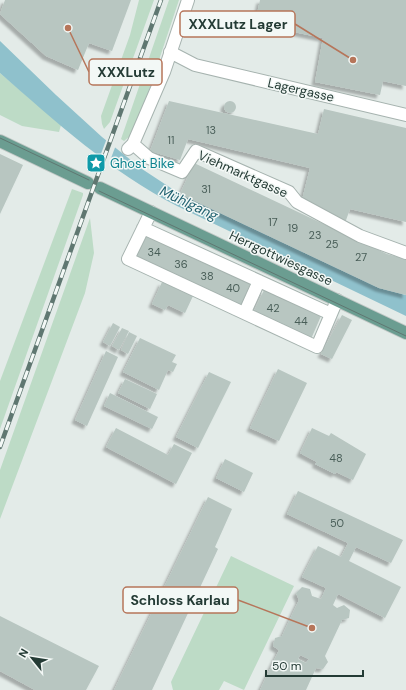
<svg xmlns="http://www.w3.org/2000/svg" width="406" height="690" font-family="'DM Sans',sans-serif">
	<defs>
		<filter id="shadow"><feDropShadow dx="-3.5" dy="3.5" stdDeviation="1" flood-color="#0004"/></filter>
	</defs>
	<rect width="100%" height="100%" fill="#e3ebe8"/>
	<path fill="#bddbc6" d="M139 0H154L110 122 104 129 102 124 101 116 130 35Z
		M169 0H179L148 93 130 136 124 141 121 139Z
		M0 73 61 125 59 132 22 126 0 115Z
		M72 189 83 193V195L0 429V381Z
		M90 218 94 253 85 293 0 519V470Z
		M231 556 294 586 244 690 224 681 219 690H173L171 682Z"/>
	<path fill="#8fc1cc" d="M0 41 56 95 102 137 142 169 180 194 379 288 406 295V316L177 206C111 172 56 122 0 73Z"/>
	<path fill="#e3ebe8" d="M107 138 116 145 108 166 99 159Z"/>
	<path fill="#b8c6c1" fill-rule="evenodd" filter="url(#shadow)" d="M5 0H131L112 51 89 43 78 70 46 56 0 14Z
		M260 0H406V86L383 81 380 95 315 82 323 38 255 24Z
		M224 107a6 6 0 1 1 12 0a6 6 0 1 1-12 0Z
		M169 101 318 134 324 109 406 128V222L350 209 345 223 302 200 310 168 188 139 180 160 150 151Z
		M0 154 23 165 0 214Z
		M194 163 387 254 406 259V295L379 288 180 194Z
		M147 235 251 282 241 306 136 258Z
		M162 282 193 296 185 313 168 305 165 310 152 304Z
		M264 290 321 316 311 339 253 313Z
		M342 315 352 320 332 359 321 354Z
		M113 323 120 327 110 346 103 342Z
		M122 328 129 331 119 350 112 346Z
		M129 332 137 336 128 354 121 350Z
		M140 338 176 355 172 362 177 364 173 372 168 370 159 390 123 372Z
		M106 351 118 357 87 426 75 420Z
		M278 369 307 383 279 441 250 428Z
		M209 372 231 382 198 448 176 437Z
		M125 379 157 394 150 409 118 393Z
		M110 393 158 417 152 429 104 406Z
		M116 428 168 455 174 444 192 453 176 484 106 447Z
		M312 428 329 436 331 433 366 454 353 480 336 472 335 474 315 464 317 462 300 453Z
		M225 459 253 473 244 492 216 478Z
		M298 491 403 540 391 563 356 547 349 561 401 587 385 618 338 594 333 605 337 608 344 605 350 610 349 618 342 620 325 656 328 662 323 669 316 668 306 690H260L279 650 273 646 275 638 282 636 299 600 296 593 302 587 310 589 312 596 321 599 326 588 302 577 318 546 341 557 348 543 287 514ZM300 655 309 659 306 663 298 659Z
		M208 497 232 509 215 547 218 549 152 690H114Z
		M0 616 99 666 86 690H35L0 671Z"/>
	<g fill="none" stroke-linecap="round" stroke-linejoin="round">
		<g stroke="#a6b3af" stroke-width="14">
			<path id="minor" d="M170 52 195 65 406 115
				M133 144 149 158 182 172 196 151 289 192 297 202 360 236 406 253
				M128 149 133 144 164 72 188 0
				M151 212 128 259 317 347 337 300
				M143 228 331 314
				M245 312 259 281"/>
		</g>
		<g stroke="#c2c8c6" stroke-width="14">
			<path id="major" d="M0 141 88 183
				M100 188 406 333"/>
		</g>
		<use href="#minor" stroke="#fff" stroke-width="12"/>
		<use href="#major" stroke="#6b9d91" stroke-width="12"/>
		<path stroke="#5f7771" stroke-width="1" d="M0 138 89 180
			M99 191 406 336"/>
		<g stroke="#5f7771" stroke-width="4.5">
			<path id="rail" d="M0 447 161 0"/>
		</g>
		<use href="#rail" stroke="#f3f8f6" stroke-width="3" stroke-dasharray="9" stroke-linecap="butt"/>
	</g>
	<defs>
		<g id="sight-square" transform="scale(1)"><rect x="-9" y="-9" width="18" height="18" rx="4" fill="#0f9aa8" stroke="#f3f8f6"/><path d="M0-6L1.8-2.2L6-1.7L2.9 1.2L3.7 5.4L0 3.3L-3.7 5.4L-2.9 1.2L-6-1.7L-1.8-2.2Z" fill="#fff"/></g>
	</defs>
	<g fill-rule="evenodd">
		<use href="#sight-square" x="96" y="163"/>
	</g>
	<g text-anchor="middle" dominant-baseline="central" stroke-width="3" stroke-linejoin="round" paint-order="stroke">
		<g font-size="11" fill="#495e58">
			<text x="211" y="130">13</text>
			<text x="171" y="140">11</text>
			<text x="206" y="189">31</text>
			<text x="273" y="222">17</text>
			<text x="293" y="228">19</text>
			<text x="315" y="235">23</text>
			<text x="332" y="244">25</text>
			<text x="154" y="252">34</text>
			<text x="361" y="257">27</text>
			<text x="181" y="264">36</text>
			<text x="207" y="276">38</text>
			<text x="233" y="288">40</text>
			<text x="273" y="308">42</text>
			<text x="301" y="321">44</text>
			<text x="336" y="458">48</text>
			<text x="337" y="523">50</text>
		</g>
		<g font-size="13" fill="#243b35" stroke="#f3f8f6">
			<text transform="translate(301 90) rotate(13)">Lagergasse</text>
			<text transform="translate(243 174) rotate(24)">Viehmarktgasse</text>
			<text transform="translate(281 258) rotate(25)">Herrgottwiesgasse</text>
		</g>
		<g font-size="13" fill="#0d838f" stroke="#f3f8f6" text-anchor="start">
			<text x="110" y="163">Ghost Bike</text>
		</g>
		<g font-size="14" font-style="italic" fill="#236372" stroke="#f3f8f6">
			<text transform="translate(189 203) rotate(25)">Mühlgang</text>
		</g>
	</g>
	<path fill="none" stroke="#b6755a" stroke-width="1.5" d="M353 60L295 24M68 28L89 72M312 628L238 600"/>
	<g fill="#b6755a" stroke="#f3f8f6" stroke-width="1.5">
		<circle cx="353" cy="60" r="4"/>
		<circle cx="68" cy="28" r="4"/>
		<circle cx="312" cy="628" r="4"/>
	</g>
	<g fill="#f3f8f6" stroke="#b6755a" stroke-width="1.5">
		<rect x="180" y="11" width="115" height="26" rx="4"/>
		<rect x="89" y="59" width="73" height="26" rx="4"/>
		<rect x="123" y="587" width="115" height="26" rx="4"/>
	</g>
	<g font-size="14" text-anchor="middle" font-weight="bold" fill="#243b35">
		<text x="238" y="29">XXXLutz Lager</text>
		<text x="126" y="77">XXXLutz</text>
		<text x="180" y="605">Schloss Karlau</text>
	</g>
	<g transform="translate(32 658) rotate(300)" stroke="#f3f8f6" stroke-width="3" paint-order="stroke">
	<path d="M0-3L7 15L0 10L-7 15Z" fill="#243b35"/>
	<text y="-6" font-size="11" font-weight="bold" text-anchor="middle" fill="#243b35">N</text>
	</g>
	<path d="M266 670v6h97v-6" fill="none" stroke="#243b35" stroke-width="2"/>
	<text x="272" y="670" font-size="12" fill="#243b35" stroke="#f3f8f6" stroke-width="3" paint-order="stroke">50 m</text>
</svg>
